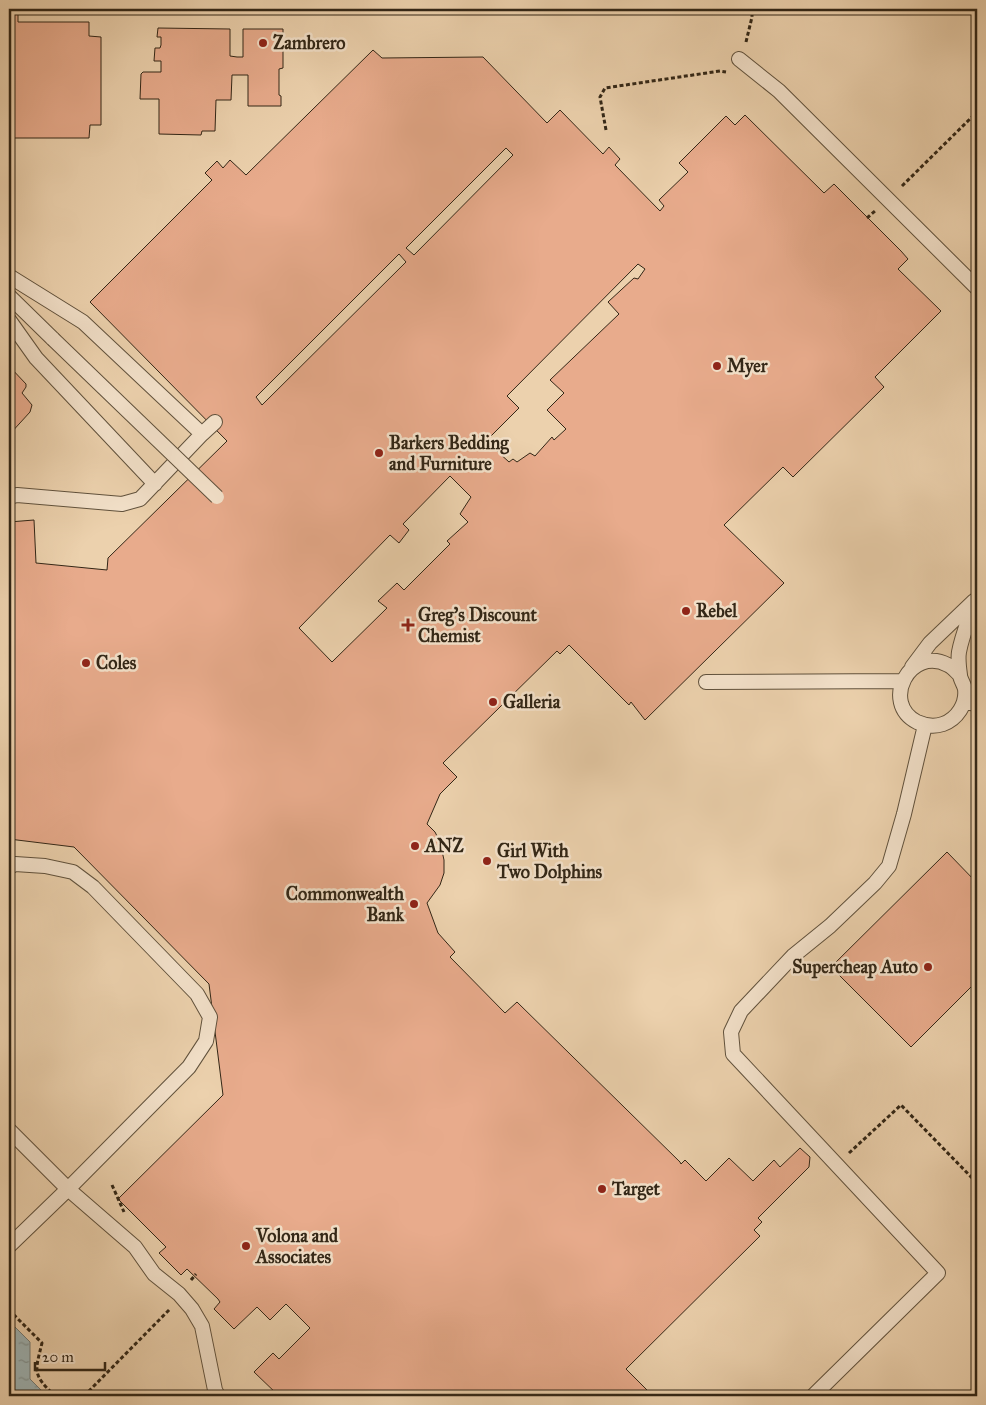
<svg xmlns="http://www.w3.org/2000/svg" width="986" height="1405" font-family="'IM FELL Great Primer',serif">
	<defs>
		<pattern id="water-ripples" width="26" height="14" patternUnits="userSpaceOnUse" patternTransform="scale(1.25)"><rect width="26" height="14" fill="#9eb4b5"/><path d="M2 4q2-2 4 0t4 0M15 11q2-2 4 0t4 0" fill="none" stroke="#819292"/></pattern>
	</defs>
	<rect width="100%" height="100%" fill="#ecd1ad"/>
	<filter id="stains"><feTurbulence type="fractalNoise" baseFrequency=".004" numOctaves="4"/><feColorMatrix values="0 0 0 0 .2 0 0 0 0 .09 0 0 0 0 .02 0 0 0 .5 -.17"/></filter>
	<radialGradient id="worn" r=".72"><stop offset=".6" stop-color="#630" stop-opacity="0"/><stop offset="1" stop-color="#630" stop-opacity=".3"/></radialGradient>
	<path fill="url(#water-ripples)" stroke="#737b75" d="M9 1321 30 1342V1379L47 1396H9Z"/>
	<path fill="#e8ab8c" stroke="#322616" fill-rule="evenodd" d="M9 9H18V22H89V36L101 37V125H90L89 138H9Z
		M158 28 230 29V56L237 57H243V29H283V68L279 69V95L281 96V106H248V75H232L231 100H216L215 131H202L201 135 159 134V99H140L141 74 143 72H161V61H154L155 48H160L161 45V37H157Z
		M373 50 382 58 483 57 547 123 560 110 603 154 609 147 620 159 615 165 660 211 664 206 659 200 688 172 679 163 726 116 735 125 745 115 824 193 834 184 901 251 908 259 898 269 941 311 875 377 884 387 793 477 783 467 724 525 784 583 645 720 631 702 629 705 569 645 560 654 557 651 443 763 457 777 440 794 427 824 435 832 440 842 444 860V873L440 885 427 903 438 933 455 952 450 957 505 1013 517 1002 680 1162 681 1164 685 1160 706 1181 729 1158 753 1181 774 1160 780 1167 800 1148 810 1157 809 1167 758 1218 762 1222 754 1230 760 1236 626 1369 653 1396H279L254 1372 273 1353 279 1359 310 1328 286 1304 270 1320 257 1307 234 1329 214 1309 220 1302 218 1299 187 1269 181 1275 159 1253 166 1247 118 1199 223 1095 209 984 74 847 9 839V522L34 520 36 563 107 570 108 558 227 441 90 302 212 180 205 173 217 161 223 168 230 160 246 175ZM506 148 513 155 414 255 406 248ZM399 254 406 262 262 405 256 397ZM638 264 645 269 638 279 634 278 608 302 619 314 550 380 564 393 547 410 566 429 554 440 552 437 535 456 530 453 517 462 513 459 509 462 486 441 519 408 507 396ZM450 476 471 497 460 514 468 522 447 541 450 544 404 590 397 583 378 601 387 608 332 662 299 628 390 535 399 543 409 530 403 524Z
		M9 366 26 384V387L22 393 32 405 30 412 9 435Z
		M947 852 977 883V981L911 1047 831 967Z"/>
	<g fill="none" stroke-linecap="round" stroke-linejoin="round">
		<g stroke="#60513c" stroke-width="16">
			<path id="service" d="M739 59 779 91 977 288
				M9 276 83 322 202 434
				M9 296 53 339
				M9 320 36 358 155 484
				M9 497 17 495 122 504 140 499 202 434 215 422
				M912 667 930 643 974 601
				M960 675C956 672 953 667 948 665 910 645 880 703 917 722 926 726 934 727 943 724 957 719 967 704 965 689 964 684 960 679 960 675 959 668 958 658 959 652 962 635 970 617 975 601
				M706 682 902 681
				M964 702 977 704
				M9 867 15 864 45 866 73 872 93 887 197 994 210 1017 206 1041 189 1067 68 1189 9 1246
				M9 1130 68 1189 135 1247 154 1274 179 1294 192 1309 202 1326 215 1390 218 1396
				M813 1396 938 1273 733 1054 731 1032 741 1011 793 956 830 926 875 883 889 866 904 814 925 725"/>
		</g>
		<path stroke="#322616" stroke-width="3" stroke-dasharray="4 2.5" stroke-linecap="butt" d="M746 42 752 17V9
			M606 130 600 97 605 88 720 71 726 72
			M902 186 977 112
			M867 218 875 211
			M849 1153 901 1105 977 1183
			M112 1185 124 1212
			M191 1280 196 1274
			M9 1310 42 1343C35 1372 32 1374 55 1396
			M84 1396 170 1309"/>
		<use href="#service" stroke="#f3e1ca" stroke-width="14"/>
		<g stroke="#60513c" stroke-width="16" stroke-linecap="butt">
			<path id="service-bridge" d="M53 339 217 497"/>
		</g>
		<use href="#service-bridge" stroke="#f3e1ca" stroke-width="14"/>
	</g>
	<g fill="#8f2418" stroke="#f3e1ca" stroke-width="2">
		<circle cx="263" cy="43" r="5"/>
		<circle cx="717" cy="366" r="5"/>
		<circle cx="379" cy="453" r="5"/>
		<circle cx="686" cy="611" r="5"/>
		<path d="M405.5 617.5h5v5h5v5h-5v5h-5v-5h-5v-5h5z"/>
		<circle cx="86" cy="663" r="5"/>
		<circle cx="493" cy="702" r="5"/>
		<circle cx="415" cy="846" r="5"/>
		<circle cx="487" cy="861" r="5"/>
		<circle cx="414" cy="904" r="5"/>
		<circle cx="928" cy="967" r="5"/>
		<circle cx="602" cy="1189" r="5"/>
		<circle cx="246" cy="1246" r="5"/>
	</g>
	<g text-anchor="middle" dominant-baseline="central" stroke-width="5" stroke-linejoin="round" paint-order="stroke">
		<g font-size="18" font-weight="bold" fill="#322616" stroke="#f3e1ca" text-anchor="start">
			<text x="273" y="43">Zambrero</text>
			<text x="727" y="366">Myer</text>
			<text x="389" y="443">Barkers Bedding<tspan x="389" dy="21">and Furniture</tspan></text>
			<text x="696" y="611">Rebel</text>
			<text x="418" y="615">Greg's Discount<tspan x="418" dy="21">Chemist</tspan></text>
			<text x="96" y="663">Coles</text>
			<text x="503" y="702">Galleria</text>
			<text x="425" y="846">ANZ</text>
			<text x="497" y="851">Girl With<tspan x="497" dy="21">Two Dolphins</tspan></text>
			<text x="404" y="894" text-anchor="end">Commonwealth<tspan x="404" dy="21">Bank</tspan></text>
			<text x="918" y="967" text-anchor="end">Supercheap Auto</text>
			<text x="612" y="1189">Target</text>
			<text x="256" y="1236">Volona and<tspan x="256" dy="21">Associates</tspan></text>
		</g>
	</g>
	<rect width="986" height="1405" fill="none" stroke="#ecd1ad" stroke-width="30"/>
	<rect x="10" y="10" width="966" height="1385" fill="none" stroke="#322616" stroke-width="2.5"/>
	<rect x="15" y="15" width="956" height="1375" fill="none" stroke="#322616"/>
	<path d="M35 1362v8h70v-8" fill="none" stroke="#322616" stroke-width="2.5"/>
	<text x="42" y="1362" font-size="15" fill="#322616" stroke="#f3e1ca" stroke-width="4" paint-order="stroke">20 m</text>
	<rect width="100%" height="100%" filter="url(#stains)"/>
	<rect width="100%" height="100%" fill="url(#worn)"/>
</svg>
